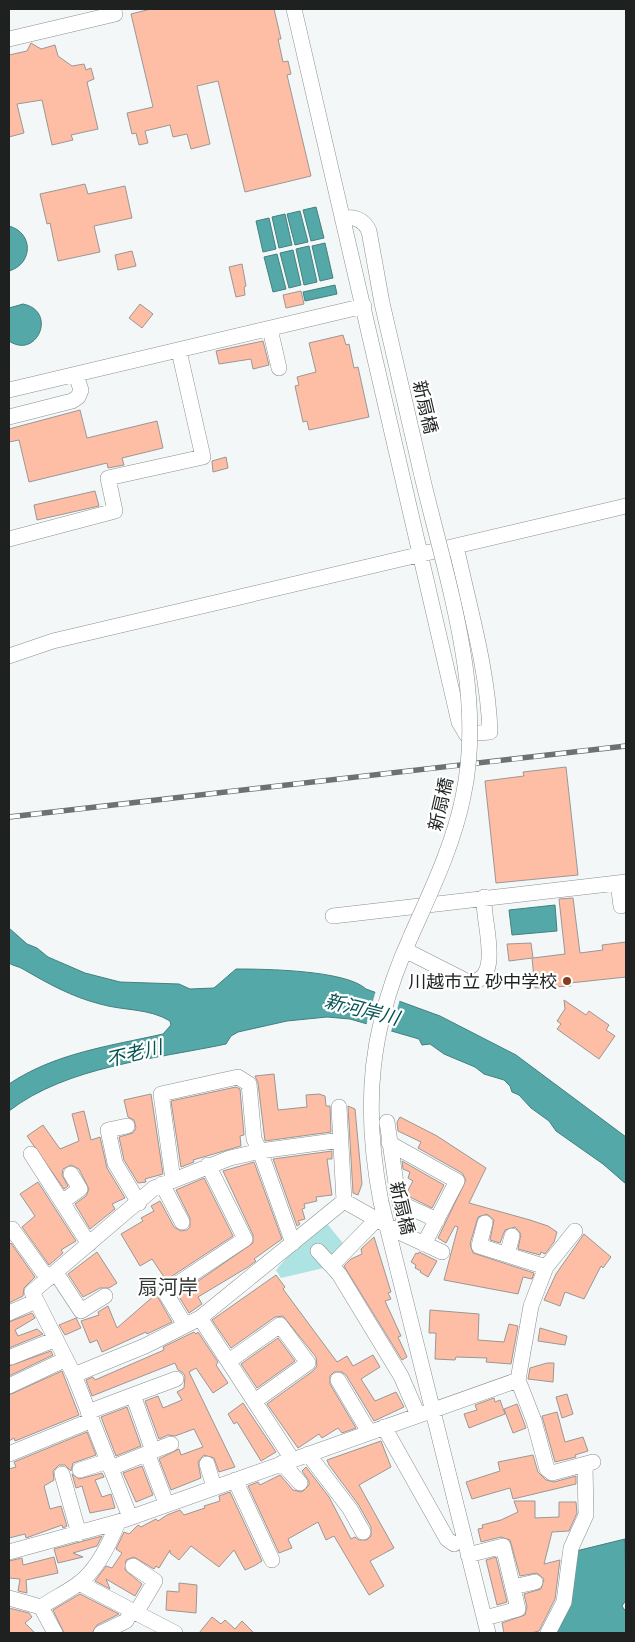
<svg xmlns="http://www.w3.org/2000/svg" width="635" height="1642" font-family="'Noto Sans','Noto Sans JP',sans-serif">
	<rect width="100%" height="100%" fill="#f3f7f7"/>
	<path fill="#ade3e2" d="M325 1221 346 1247 328 1267 281 1278 276 1270 301 1241Z"/>
	<path fill="#54a8a8" stroke="#448080" d="M316 207 324 238 311 241 303 210Z
		M300 211 308 242 295 245 287 214Z
		M285 214 292 245 279 248 272 217Z
		M269 218 276 249 263 252 256 221Z
		M9 226C34 233 33 264 9 271Z
		M325 243 333 278 320 281 312 246Z
		M309 246 317 282 304 285 296 249Z
		M293 250 301 285 289 288 280 253Z
		M277 254 286 289 273 292 264 257Z
		M335 285 337 294 305 301 303 292Z
		M23 304C58 311 37 360 9 341V308Z
		M555 905 557 931 512 935 509 910Z
		M9 928 27 944 37 948 48 957 85 973 120 982 179 984 190 989 214 988 236 969C264 969 346 970 366 989L440 1016 516 1055 626 1137V1184L603 1164 556 1131 549 1121 531 1108 519 1095 512 1092 510 1086 504 1080 484 1074 475 1067 444 1054 430 1044 422 1045 419 1039 350 1019 327 1017 287 1021 238 1032 231 1036 226 1044C156 1059 67 1066 9 1111V1084C55 1053 110 1046 163 1034L171 1025 170 1021C149 1008 124 1011 100 1004 72 997 47 983 23 969 18 966 13 966 9 963Z
		M625 1539 626 1600 622 1606 626 1612V1633H556C573 1609 573 1580 576 1551Z"/>
	<path fill="#f3f7f7" d="M376 990 400 999 391 1032 366 1026Z"/>
	<path fill="#febea6" stroke="#9b9795" d="M151 9H274L281 39H278L283 62 288 61 291 74 287 75 311 176 245 192 218 81 197 86 210 144 191 149 187 134 173 137 170 125 145 131 148 143 139 145 136 133 132 134 127 113 153 107 131 14Z
		M31 43 41 49 55 45 58 56 72 66 84 64 86 70 91 68 94 79 87 82 98 129 71 135 73 140 52 145 42 100 17 104 24 133 9 137V55L27 51Z
		M85 184 88 194 125 186 132 218 94 226 100 252 58 261 50 223 47 224 40 194Z
		M132 251 136 266 118 270 115 255Z
		M242 264 246 286 244 287 245 295 236 297 229 267Z
		M301 291 304 304 286 308 283 295Z
		M140 304 153 314 142 328 129 318Z
		M343 335 346 345 349 344 354 368 358 367 369 417 309 430 307 421 303 422 295 386 299 385 297 377 316 372 309 343Z
		M263 341 269 365 253 369 251 359 219 364 216 351Z
		M80 410 87 438 157 421 163 448 122 458 124 465 108 468 107 463 29 482 19 440 9 442V429Z
		M226 457 228 468 213 472 212 461Z
		M95 491 99 506 37 520 34 505Z
		M566 767 578 875 496 883 485 781 524 776 523 772Z
		M573 898 580 953 603 950 602 945 626 942V977L570 983 571 986 535 988 532 958 509 961 507 944 531 943 533 958 565 954 559 899Z
		M564 1000 586 1015 589 1011 609 1025 606 1030 615 1036 599 1059 557 1029 561 1024 557 1021 565 1009Z
		M274 1074 278 1110 307 1107 306 1095 319 1094 325 1096 326 1106H330L331 1132 265 1141 258 1083 255 1076Z
		M236 1087 240 1089 244 1135 240 1136 241 1146 193 1160 194 1162 181 1167 171 1101Z
		M151 1094 163 1174 145 1179 146 1182 138 1183 124 1160 119 1137 133 1133 136 1128 134 1120 128 1117 124 1100Z
		M348 1106 355 1109 362 1184 358 1195 353 1193Z
		M84 1111 91 1140 100 1137 107 1168 125 1198 112 1204 115 1209 90 1229 75 1204 86 1196 89 1189 79 1169 71 1165 63 1169 62 1175 68 1186 64 1189 27 1136 43 1125 60 1149 79 1141 72 1114Z
		M400 1117 437 1136 486 1168 469 1203 530 1220 548 1226 557 1232 554 1242 545 1254 541 1252 540 1255 518 1249 521 1234 515 1227 505 1230 500 1243 490 1240 494 1220 487 1214 478 1217 470 1244 473 1253 534 1273 532 1279 523 1277 518 1294 444 1280 458 1227 455 1226 446 1243 438 1238 466 1180 462 1173 418 1148 421 1142 398 1131 397 1122Z
		M332 1151V1159H327L332 1195 316 1197 317 1201 304 1204 305 1208 302 1209 305 1219 298 1221 300 1224 297 1226 273 1159Z
		M402 1161 444 1185 432 1208 408 1196 407 1192 413 1181 408 1178 410 1172 403 1169Z
		M254 1162 282 1239 254 1259 256 1261 248 1267 198 1297 202 1304 189 1313 178 1295 253 1243V1235L223 1171Z
		M204 1178 233 1236 166 1280 152 1259 140 1266 121 1234 143 1221 141 1218 154 1211 151 1206 160 1201 174 1227 181 1231 187 1230 190 1227V1218L176 1190Z
		M38 1182 76 1241 61 1250 63 1253 49 1265 22 1227 35 1216 20 1194Z
		M584 1234 611 1257 603 1268 601 1266 584 1299 565 1292 560 1306 544 1300 556 1274Z
		M374 1237 391 1292 388 1293 391 1299 385 1301 401 1336 398 1337 407 1357 402 1360 344 1266 351 1259 362 1254 361 1249Z
		M11 1243 35 1277 24 1288 23 1296 9 1303V1245Z
		M97 1252 117 1283 109 1288H100L83 1297 68 1274Z
		M419 1252 437 1261 428 1277 420 1272 421 1271 415 1268 416 1265 411 1262 416 1253 418 1254Z
		M276 1275 285 1287 283 1289 337 1362 347 1356 353 1366 373 1355 380 1367 361 1379 375 1401 396 1392 404 1407 374 1421 346 1375 342 1372H334L330 1376V1384L356 1428 342 1433 338 1428 322 1438 319 1434 298 1448 267 1404 313 1371 317 1366 316 1357 283 1316 275 1317 231 1348 212 1320Z
		M156 1294 172 1322 147 1334 146 1332 102 1352 97 1340 90 1343 81 1321 99 1315 98 1312 108 1306 117 1328Z
		M430 1310 479 1314 478 1340 504 1342 509 1324 518 1326 511 1364 486 1362 487 1358 456 1357 455 1360 435 1359 436 1333H429Z
		M32 1313 35 1318 15 1330 18 1336 37 1329 43 1334 9 1348V1322Z
		M76 1318 81 1328 65 1335 59 1325Z
		M540 1328 567 1336 565 1345 538 1341Z
		M194 1332 196 1334 198 1332 218 1362 216 1365 228 1383 213 1393 196 1368 189 1372 235 1467 219 1472 214 1458 204 1455 198 1462 201 1478 171 1490 159 1459 179 1449 181 1455 203 1447 194 1429 175 1436 168 1435 159 1439 145 1401 158 1396 163 1408 182 1400 177 1392 184 1388 185 1376 182 1372 178 1370 175 1363 92 1396 86 1380 93 1377 95 1380 164 1350 163 1347Z
		M278 1338 295 1361 257 1388 241 1364Z
		M51 1351 53 1355 9 1376V1366Z
		M547 1363H554L553 1382 528 1379 530 1368Z
		M62 1371 79 1415 15 1441 14 1438 9 1441V1395Z
		M567 1394 573 1414 562 1418 556 1397Z
		M494 1398 495 1402 500 1400 505 1414 469 1428 464 1414 477 1410 475 1405Z
		M243 1403 276 1452 261 1461 237 1422 234 1424 228 1414Z
		M517 1404 526 1428 513 1433 504 1409Z
		M127 1407 141 1446 116 1456 101 1417Z
		M557 1412 565 1442 583 1437 588 1451 575 1455 576 1457 555 1462 542 1416Z
		M87 1432 96 1455 73 1463 71 1471 65 1465H59L53 1471 54 1480 44 1486 50 1509 61 1506 67 1526 63 1528 62 1525 26 1538 25 1534 9 1538V1469L16 1467 14 1462Z
		M381 1441 391 1467 359 1485 394 1548 370 1561 384 1586 369 1595 334 1536 326 1540 318 1522 288 1539 292 1548 279 1553 248 1486 258 1482 260 1485 280 1475 293 1490 302 1492 309 1485V1481L302 1471 306 1467 329 1497 351 1539 355 1537 359 1540H367L371 1536V1527L358 1504 329 1465 327 1460Z
		M533 1455 538 1472 546 1480 554 1482 576 1476V1484L513 1499 510 1488 472 1499 466 1482 500 1471 498 1462Z
		M142 1466 153 1495 136 1502 123 1473Z
		M102 1473 104 1477 95 1480 102 1497 111 1494 115 1508 90 1513 82 1486 76 1488 72 1474 79 1479Z
		M230 1492 262 1561 254 1566 245 1570 234 1550 219 1567 191 1546 179 1560 170 1553V1550L159 1568 156 1566 154 1569 134 1557 126 1560 125 1570 142 1584 135 1596 106 1579 110 1589 95 1581 106 1566 112 1568 122 1553 116 1549 124 1532 129 1534 138 1525 141 1527 156 1519 158 1521 167 1515 180 1510 184 1515 205 1508 204 1506 220 1501 219 1496Z
		M514 1501H535V1518L559 1517V1502H576L577 1513 569 1531 552 1532 544 1564 560 1560 555 1599 539 1631 531 1633H504L502 1623 525 1615 527 1607 524 1594 541 1589 544 1579 537 1573 520 1576 510 1540 501 1537 481 1542 478 1529 483 1528 482 1525 501 1520 518 1512Z
		M102 1536 97 1546 73 1553 83 1557 58 1563 54 1549Z
		M54 1557 58 1573 26 1580 27 1593 18 1591 20 1579 9 1578V1561L22 1558 23 1565Z
		M496 1557 507 1602 497 1605 486 1560Z
		M179 1583 197 1585 196 1613 166 1610 167 1591 179 1592Z
		M80 1594 119 1614 97 1625 92 1633H64L53 1610Z
		M9 1608 29 1613 32 1617 25 1623 35 1633H9Z
		M212 1617 221 1624 225 1620 235 1629 242 1621 254 1633H199Z"/>
	<g fill="none" stroke-linecap="round" stroke-linejoin="round">
		<g stroke="#8c9090" stroke-width="16">
			<path id="minor" d="M294 9 459 722 466 734 490 732C488 670 469 607 456 546
				M9 39 115 14
				M342 218C353 216 364 219 369 231L382 303 422 476
				M270 329 279 368
				M9 390 364 306
				M9 417 72 401 78 397 81 390 76 375
				M9 539 115 511 108 478 203 457 179 351
				M9 656 53 641 626 506
				M618 883 621 906
				M333 916 626 882
				M411 936C370 1026 362 1104 381 1202L488 1633
				M405 950 468 982C505 982 482 921 484 897
				M339 1107 344 1201
				M387 1122 397 1190 407 1235
				M127 1126 108 1130 115 1163 139 1203
				M389 1143 457 1181 424 1244
				M31 1154 89 1244
				M173 1180 161 1094 238 1077 249 1084 254 1139 260 1151 293 1243
				M162 1184 182 1222
				M62 1202 80 1189 71 1174
				M400 1203 437 1220
				M485 1223 479 1246 546 1267
				M12 1229 48 1279
				M575 1231 546 1267 531 1306 518 1380 534 1421 547 1469 552 1473 593 1462
				M318 1251 339 1274 401 1376 418 1415
				M507 1255 512 1236
				M332 1265 376 1220
				M56 1273 81 1311 105 1296
				M9 1313 36 1301
				M200 1318 292 1459
				M185 1325 165 1292 245 1239 208 1165
				M11 1357 56 1339
				M229 1361 280 1325 308 1363 255 1401
				M74 1375 32 1292 154 1188 230 1158 260 1151 341 1140
				M338 1380 369 1432
				M9 1386 66 1359
				M133 1395 176 1379
				M88 1412 133 1395 153 1451 111 1468
				M384 1427 447 1539 454 1544
				M153 1451 171 1444
				M147 1453 166 1503
				M9 1454 92 1420
				M308 1454 350 1509 363 1532
				M282 1463 300 1483
				M207 1464 214 1487
				M80 1470 108 1461
				M62 1474 79 1534
				M235 1480 272 1560
				M130 1517 74 1375 145 1346 200 1318 344 1201 399 1232 442 1252
				M9 1552 118 1522 518 1380
				M468 1555 503 1546 518 1609 485 1618
				M133 1566 155 1581 136 1613
				M79 1583 175 1633
				M513 1587 535 1582
				M9 1598 41 1607 55 1633
				M41 1607C53 1599 67 1592 78 1584 97 1570 110 1543 118 1522
				M101 1633 126 1621 132 1610
				M548 1633 564 1602 571 1548 586 1515 585 1465"/>
		</g>
		<use href="#minor" stroke="#fff" stroke-width="15"/>
		<g stroke="#6e7171" stroke-width="5.5">
			<path id="rail" d="M9 817 626 746"/>
		</g>
		<use href="#rail" stroke="#fff" stroke-width="4" stroke-dasharray="11" stroke-linecap="butt"/>
		<g stroke="#8c9090" stroke-width="16" stroke-linecap="butt">
			<path id="minor-bridge" d="M411 936C431 891 453 846 463 797 486 693 446 578 422 476"/>
		</g>
		<use href="#minor-bridge" stroke="#fff" stroke-width="15"/>
	</g>
	<circle fill="#863d20" stroke="#fff" stroke-width="2" cx="567" cy="981" r="5"/>
	<g text-anchor="middle" dominant-baseline="central" stroke-width="4.5" stroke-linejoin="round" paint-order="stroke">
		<g font-size="18" fill="#1f2121" stroke="#fff">
			<text transform="translate(426 407) rotate(77)">新扇橋</text>
			<text transform="translate(440 804) rotate(-77)">新扇橋</text>
			<text transform="translate(403 1208) rotate(77)">新扇橋</text>
		</g>
		<g font-size="18" fill="#1f2121" stroke="#fff" text-anchor="end">
			<text x="557" y="981">川越市立 砂中学校</text>
		</g>
		<g font-size="19" font-style="italic" fill="#065454" stroke="#fff">
			<text transform="translate(362 1009) rotate(14)">新河岸川</text>
			<text transform="translate(134 1053) rotate(-14)">不老川</text>
		</g>
		<g font-size="20" fill="#343737" stroke="#fff">
			<text x="168" y="1286">扇河岸</text>
		</g>
	</g>
	<rect width="635" height="1642" fill="none" stroke="#1f2121" stroke-width="20"/>
</svg>
